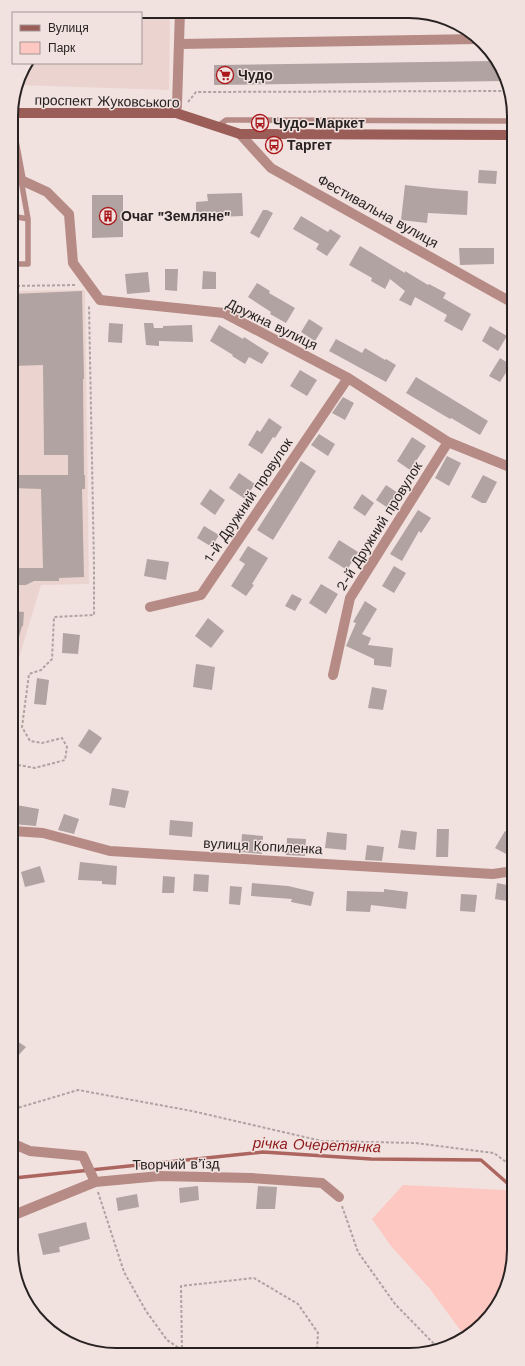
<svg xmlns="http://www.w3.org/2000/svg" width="525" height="1366" font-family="'Work Sans',sans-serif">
	<rect width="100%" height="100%" fill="#f1e2e0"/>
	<path fill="#ebd3d0" d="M116 11H170L169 90 17 85 22 70 27 63H141V13H106Z
		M85 290 89 584 41 585 16 668H13L12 291Z"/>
	<path fill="#fdc8c1" d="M403 1185 505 1190 514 1198V1257L492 1314 466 1338 430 1289 391 1246 372 1219Z"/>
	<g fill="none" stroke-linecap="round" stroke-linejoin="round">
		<path stroke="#ac665f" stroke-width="3.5" d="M14 1178 263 1152 371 1159 481 1160 514 1189"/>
	</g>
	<path fill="#b1a3a1" d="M494 61 506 81 214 85V65Z
		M479 170 497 171 496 184 478 183Z
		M405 185 431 188 468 191 467 215 428 213 427 223 401 220Z
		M242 193 243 216 196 218V202L208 201 207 194Z
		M92 195H123V237L92 238Z
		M263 210H267L273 213 259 238 250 233Z
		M301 216 328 232 330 229 341 236 327 256 316 249 319 244 293 229Z
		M360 246 405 273V271L428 285 429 284 446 293 443 298 471 314 462 331 444 321 447 315 415 297 411 306 399 300 405 291 390 279 385 289 371 281 372 278 349 265Z
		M459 248H494V264L460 265Z
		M165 269H178L177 291 165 290Z
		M203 271 216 272V289H202Z
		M148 272 150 292 127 294 125 274Z
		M257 283 270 291 269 293 295 308 286 323 270 314 271 312 248 297Z
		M82 291 84 379H83L84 475H85V489H82L84 577 59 578V581H34L26 585H13V568H43L41 489 12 488V475H68V455H44L43 365 12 366V294Z
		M309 319 323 328 315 341 301 332Z
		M109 323 123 324 122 343 108 342Z
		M144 323H153L154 328H163V326L192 325 193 342 159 341V346L146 345Z
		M219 325 243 339 244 337 269 353 262 364 249 357 245 364 232 356 233 355 210 341Z
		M490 326 507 336 498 351 482 341Z
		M336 339 362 353 365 348 385 360 386 359 396 365 386 382 329 351Z
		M500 358 511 365 500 382 489 376Z
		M300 370 317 380 307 396 290 386Z
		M416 377 488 421 480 435 451 418 450 419 406 393Z
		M343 397 354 403 345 420 332 413Z
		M269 418 282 427 275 438 273 437 262 454 248 445 257 430 260 432Z
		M319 434 335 444 328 456 311 445Z
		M412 437 426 446 410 470 397 461Z
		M447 456 461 463 449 486 435 478Z
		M301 461 316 471 273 540 257 530Z
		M239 473 255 484 245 499 229 488Z
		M483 475 497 482 486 503H482L471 497Z
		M386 485 398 493 388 508 376 500Z
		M210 489 225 500 215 515 200 504Z
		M362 494 374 503 365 516 353 508Z
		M418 510 431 518 421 533 419 531 402 561 390 554Z
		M204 526 219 535 212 547 197 538Z
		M339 540 358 552 347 570 328 558Z
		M248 546 268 558 252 584 254 585 246 596 231 586 245 564 239 560Z
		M147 559 169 562 166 580 144 576Z
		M394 566 406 573 394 593 382 586Z
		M321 584 338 594 326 614 309 603Z
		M292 594 302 599 295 611 285 606Z
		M365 601 377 609 362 634 371 638 368 645 393 648 391 667 374 665V659L346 646 356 623 353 622Z
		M13 611 24 612 23 626H22L16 648 13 647Z
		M208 618 224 631 211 648 195 636Z
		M63 633 80 635 78 654 62 653Z
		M196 664 215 667 212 690 193 687Z
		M37 678 49 680 46 705 34 704Z
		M372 687 387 690 383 710 368 708Z
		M89 729 102 738 91 754 78 746Z
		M112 788 129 791 125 808 109 805Z
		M16 805 39 809 36 826 13 824Z
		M64 814 79 819 74 834 58 830Z
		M170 820 193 822 192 837 169 835Z
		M437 829H449L448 857H436Z
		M401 830 417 832 415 850 398 848Z
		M505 831 513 836V847L508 855 495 848Z
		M327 832 347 834 346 850 325 848Z
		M242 834 263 836 262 854 241 852Z
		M287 838 306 839 305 856 286 855Z
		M367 845 384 847 382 861 365 860Z
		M80 862 117 866 116 885 102 884V881L78 880Z
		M40 866 45 882 25 887 21 872Z
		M194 874 209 875 208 892 193 891Z
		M163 876 175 877 174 893H162Z
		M252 883 288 886 314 892 311 906 291 902 292 899 251 896Z
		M497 883 513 886V902L495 899Z
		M230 886 242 887 240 905 229 904Z
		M384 889 408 892 406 909 371 905 370 912 346 911 347 891 384 892Z
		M461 894 477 895 475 912 460 911Z
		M14 1039 26 1047 14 1060Z
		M198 1186 199 1200 180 1203 179 1188Z
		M258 1186 277 1187 275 1209H256Z
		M137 1194 139 1207 118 1211 116 1198Z
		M86 1222 90 1239 59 1247 60 1252 43 1255 38 1234Z"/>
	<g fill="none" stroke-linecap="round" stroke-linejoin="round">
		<path stroke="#aea3a1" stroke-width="2" stroke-dasharray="3 2" stroke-linecap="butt" d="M188 102 196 92 510 91
			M12 286 77 285
			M13 764 35 768 65 760 67 747 62 738 42 743 30 741 22 727 29 674 41 670 52 659 54 617 94 615V566L89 305
			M14 1109 78 1090 192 1111 322 1141 415 1143 494 1153 514 1168
			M98 1192 124 1272 146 1311 167 1340 182 1350
			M342 1206 358 1252 395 1304 440 1350
			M182 1353 181 1286 254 1278 298 1304 318 1333 317 1352"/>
		<path stroke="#b68a85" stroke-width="5.5" d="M217 127 226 120 511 121
			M12 216 28 219
			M12 264H28V219L21 180"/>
		<path stroke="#b68a85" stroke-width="10" d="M179 44 478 39
			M176 113 177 105 180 11
			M11 126 21 180 47 192 69 214 73 263 100 300 224 313 348 378 448 442 512 468
			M240 134 271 168 511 302
			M150 607 201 595 348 378
			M333 675 350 598 448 442
			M13 831 43 833 110 851 493 874 513 871
			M14 1144 30 1151 83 1156 95 1182
			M14 1215 95 1182 160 1176 251 1178 322 1183 339 1197"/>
		<path stroke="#9b5d57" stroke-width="10" d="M11 113H176L240 134 511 135"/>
	</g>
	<defs>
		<g id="supermarket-ring" transform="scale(0.9)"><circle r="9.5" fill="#f1e2e0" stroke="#ab181c" stroke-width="1.5"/><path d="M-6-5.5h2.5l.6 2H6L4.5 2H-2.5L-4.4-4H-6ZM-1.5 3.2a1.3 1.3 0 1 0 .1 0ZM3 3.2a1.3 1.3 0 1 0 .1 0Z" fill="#ab181c"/></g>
		<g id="bus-ring" transform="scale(0.9)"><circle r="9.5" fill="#f1e2e0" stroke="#ab181c" stroke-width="1.5"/><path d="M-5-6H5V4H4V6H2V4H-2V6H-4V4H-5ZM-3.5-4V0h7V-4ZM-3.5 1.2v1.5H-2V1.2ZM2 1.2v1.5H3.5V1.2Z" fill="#ab181c"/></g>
		<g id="building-ring" transform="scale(0.9)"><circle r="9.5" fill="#f1e2e0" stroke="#ab181c" stroke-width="1.5"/><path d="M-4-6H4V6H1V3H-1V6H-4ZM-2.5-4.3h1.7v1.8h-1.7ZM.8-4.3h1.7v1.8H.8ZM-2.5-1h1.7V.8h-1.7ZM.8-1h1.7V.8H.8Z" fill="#ab181c"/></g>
	</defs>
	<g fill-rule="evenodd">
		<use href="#supermarket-ring" x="225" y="75"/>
		<use href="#bus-ring" x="260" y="123"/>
		<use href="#bus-ring" x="274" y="145"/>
		<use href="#building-ring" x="108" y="216"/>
	</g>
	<g text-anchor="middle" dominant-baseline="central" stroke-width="3" stroke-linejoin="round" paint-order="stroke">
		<g font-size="14" font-weight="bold" fill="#282322" stroke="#f1e2e0" text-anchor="start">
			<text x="238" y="75">Чудо</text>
			<text x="273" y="123">Чудо-Маркет</text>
			<text x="287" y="145">Таргет</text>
			<text x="121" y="216">Очаг "Земляне"</text>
		</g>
		<g font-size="14" fill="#282322" stroke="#f1e2e0">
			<text transform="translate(107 101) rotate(1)">проспект Жуковського</text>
			<text transform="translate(378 211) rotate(29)">Фестивальна вулиця</text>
			<text transform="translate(272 324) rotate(26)">Дружна вулиця</text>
			<text transform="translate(248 500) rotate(-56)">1-й Дружний провулок</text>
			<text transform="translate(379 526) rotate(-58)">2-й Дружний провулок</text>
			<text transform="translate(263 846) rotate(3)">вулиця Копиленка</text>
			<text transform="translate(176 1164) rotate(-1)">Творчий в’їзд</text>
		</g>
		<g font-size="15" font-style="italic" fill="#8e1a1a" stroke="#f1e2e0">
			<text transform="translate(317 1145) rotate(2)">річка Очеретянка</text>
		</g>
	</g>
	<path d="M0 0H525V1366H0ZM116 18H409A98 98 0 0 1 507 116V1250A98 98 0 0 1 409 1348H116A98 98 0 0 1 18 1250V116A98 98 0 0 1 116 18Z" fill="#f1e2e0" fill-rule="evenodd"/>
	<path fill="none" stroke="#282322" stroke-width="2" d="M116 18H409A98 98 0 0 1 507 116V1250A98 98 0 0 1 409 1348H116A98 98 0 0 1 18 1250V116A98 98 0 0 1 116 18Z"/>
	<rect x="12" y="12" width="130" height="52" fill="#f1e2e0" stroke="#a19694"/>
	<rect x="20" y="25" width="20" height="6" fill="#9b5d57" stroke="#a19694"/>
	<text x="48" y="32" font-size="12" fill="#282322">Вулиця</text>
	<rect x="20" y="42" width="20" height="12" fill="#fdc8c1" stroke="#a19694"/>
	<text x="48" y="52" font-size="12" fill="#282322">Парк</text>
</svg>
